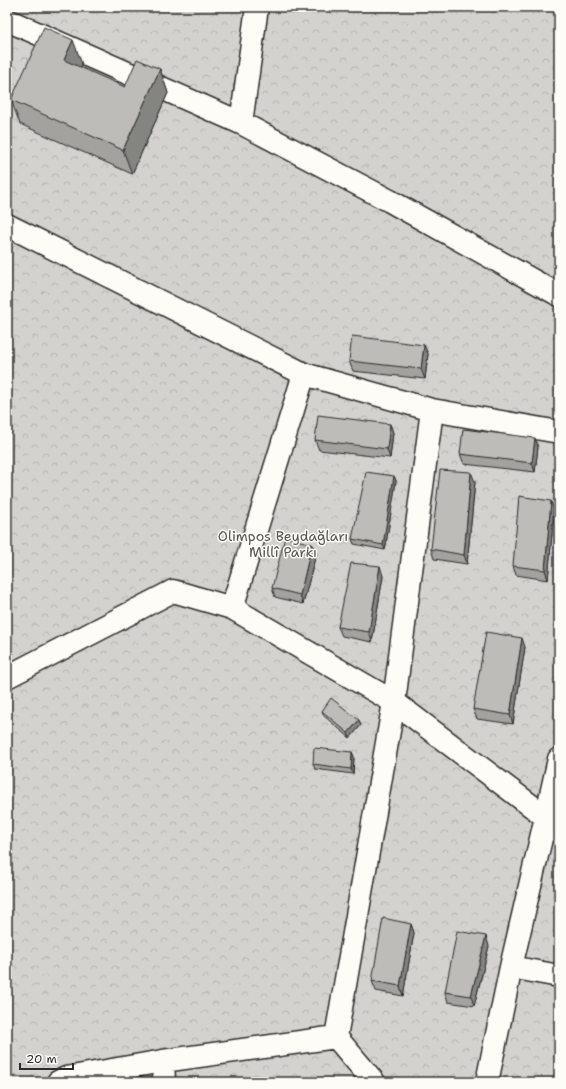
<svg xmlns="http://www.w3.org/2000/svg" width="566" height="1089" font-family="'Shantell Sans',sans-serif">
	<defs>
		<pattern id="forest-crowns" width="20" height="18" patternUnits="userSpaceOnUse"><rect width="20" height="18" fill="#d3d2cf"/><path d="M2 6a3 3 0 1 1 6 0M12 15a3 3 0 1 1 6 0" fill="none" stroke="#b5b4b2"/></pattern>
	</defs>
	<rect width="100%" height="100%" fill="#f0efeb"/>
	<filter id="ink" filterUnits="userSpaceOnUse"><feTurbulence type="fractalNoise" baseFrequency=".025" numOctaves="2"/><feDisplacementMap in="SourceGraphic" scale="8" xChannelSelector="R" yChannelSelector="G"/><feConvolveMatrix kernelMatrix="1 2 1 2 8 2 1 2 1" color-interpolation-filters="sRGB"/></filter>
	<g filter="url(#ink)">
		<path fill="url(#forest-crowns)" stroke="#7f7e7d" d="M7 7H559V1082H7Z"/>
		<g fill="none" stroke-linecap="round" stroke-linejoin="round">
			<g stroke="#2b2b2b" stroke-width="25">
				<path id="minor" d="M7 20 241 123 390 201 559 295
					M241 123 257 7
					M7 225 304 374 432 410 559 432
					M232 608 304 374
					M7 677 173 591 232 608 394 702 546 817 511 967 487 1082
					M559 759 546 817 559 831
					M511 967 559 976
					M336 1037 374 1082
					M163 1061 164 1082
					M58 1082 66 1078 163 1061 336 1037 394 702 432 410"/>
			</g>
			<use href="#minor" stroke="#fdfcf7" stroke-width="22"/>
		</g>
		<path fill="#a3a29e" stroke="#2b2b2b" d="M82 64 80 68 125 87 160 69 168 93 132 174 20 124 11 100Z
			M424 345 428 354 425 379 353 371 349 361Z
			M390 424 393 433 390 458 319 450 315 440Z
			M538 447 535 472 464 464 460 454Z
			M394 476 396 481 385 550 354 544 352 539Z
			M475 482 467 564 434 559 431 549Z
			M554 510 548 580 516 575 513 566Z
			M312 544 316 554 303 604 275 597 272 588Z
			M383 576 372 642 342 636 338 627Z
			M525 647 513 724 477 719 473 709Z
			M322 711 361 725 350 738 324 716Z
			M352 752 354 757 353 774 315 769 313 764Z
			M411 924 414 933 403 996 376 991 372 981Z
			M489 946 474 1006 448 1002 445 992Z"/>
		<path fill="#848481" stroke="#2b2b2b" d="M73 40 82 64 73 84 64 60Z
			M160 69 168 93 132 174 123 150Z
			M424 345 428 354 425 379 421 369Z
			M390 424 393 433 390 458 387 449Z
			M535 438 538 447 535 472 532 463Z
			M471 472 475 482 467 564 464 555Z
			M394 476 396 481 385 550 383 545Z
			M551 501 554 510 548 580 545 570Z
			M312 544 316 554 303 604 300 595Z
			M380 566 383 576 372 642 369 632Z
			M522 638 525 647 513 724 510 715Z
			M359 720 361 725 350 738 348 733Z
			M352 752 354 757 353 774 351 769Z
			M411 924 414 933 403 996 400 986Z
			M486 936 489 946 474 1006 471 996Z"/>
		<path fill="#bdbcb8" stroke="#2b2b2b" d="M44 27 73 40 64 60 125 87 137 59 160 69 123 150 11 100Z
			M352 336 424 345 421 369 349 361Z
			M318 415 390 424 387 449 315 440Z
			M463 429 535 438 532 463 460 454Z
			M440 470 471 472 464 555 431 549Z
			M366 472 394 476 383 545 352 539Z
			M519 496 551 501 545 570 513 566Z
			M285 537 312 544 300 595 272 588Z
			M351 563 380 566 369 632 338 627Z
			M486 632 522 638 510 715 473 709Z
			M331 698 359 720 348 733 322 711Z
			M314 748 352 752 351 769 313 764Z
			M383 918 411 924 400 986 372 981Z
			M457 931 486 936 471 996 445 992Z"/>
	</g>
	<g text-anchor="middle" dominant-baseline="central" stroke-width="3" stroke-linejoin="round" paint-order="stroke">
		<g font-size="14" fill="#555554" stroke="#fdfcf7">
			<text x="283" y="536">Olimpos Beydağları<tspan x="283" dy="16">Millî Parkı</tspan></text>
		</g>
	</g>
	<rect width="566" height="1089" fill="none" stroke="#fdfcf7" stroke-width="24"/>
	<rect x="12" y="12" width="542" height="1065" fill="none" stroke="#2b2b2b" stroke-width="1.5" filter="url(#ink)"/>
	<path d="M20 1063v6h53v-6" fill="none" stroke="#2b2b2b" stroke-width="2"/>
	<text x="26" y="1063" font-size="12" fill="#2b2b2b" stroke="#fdfcf7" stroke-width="3" paint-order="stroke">20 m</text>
</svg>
